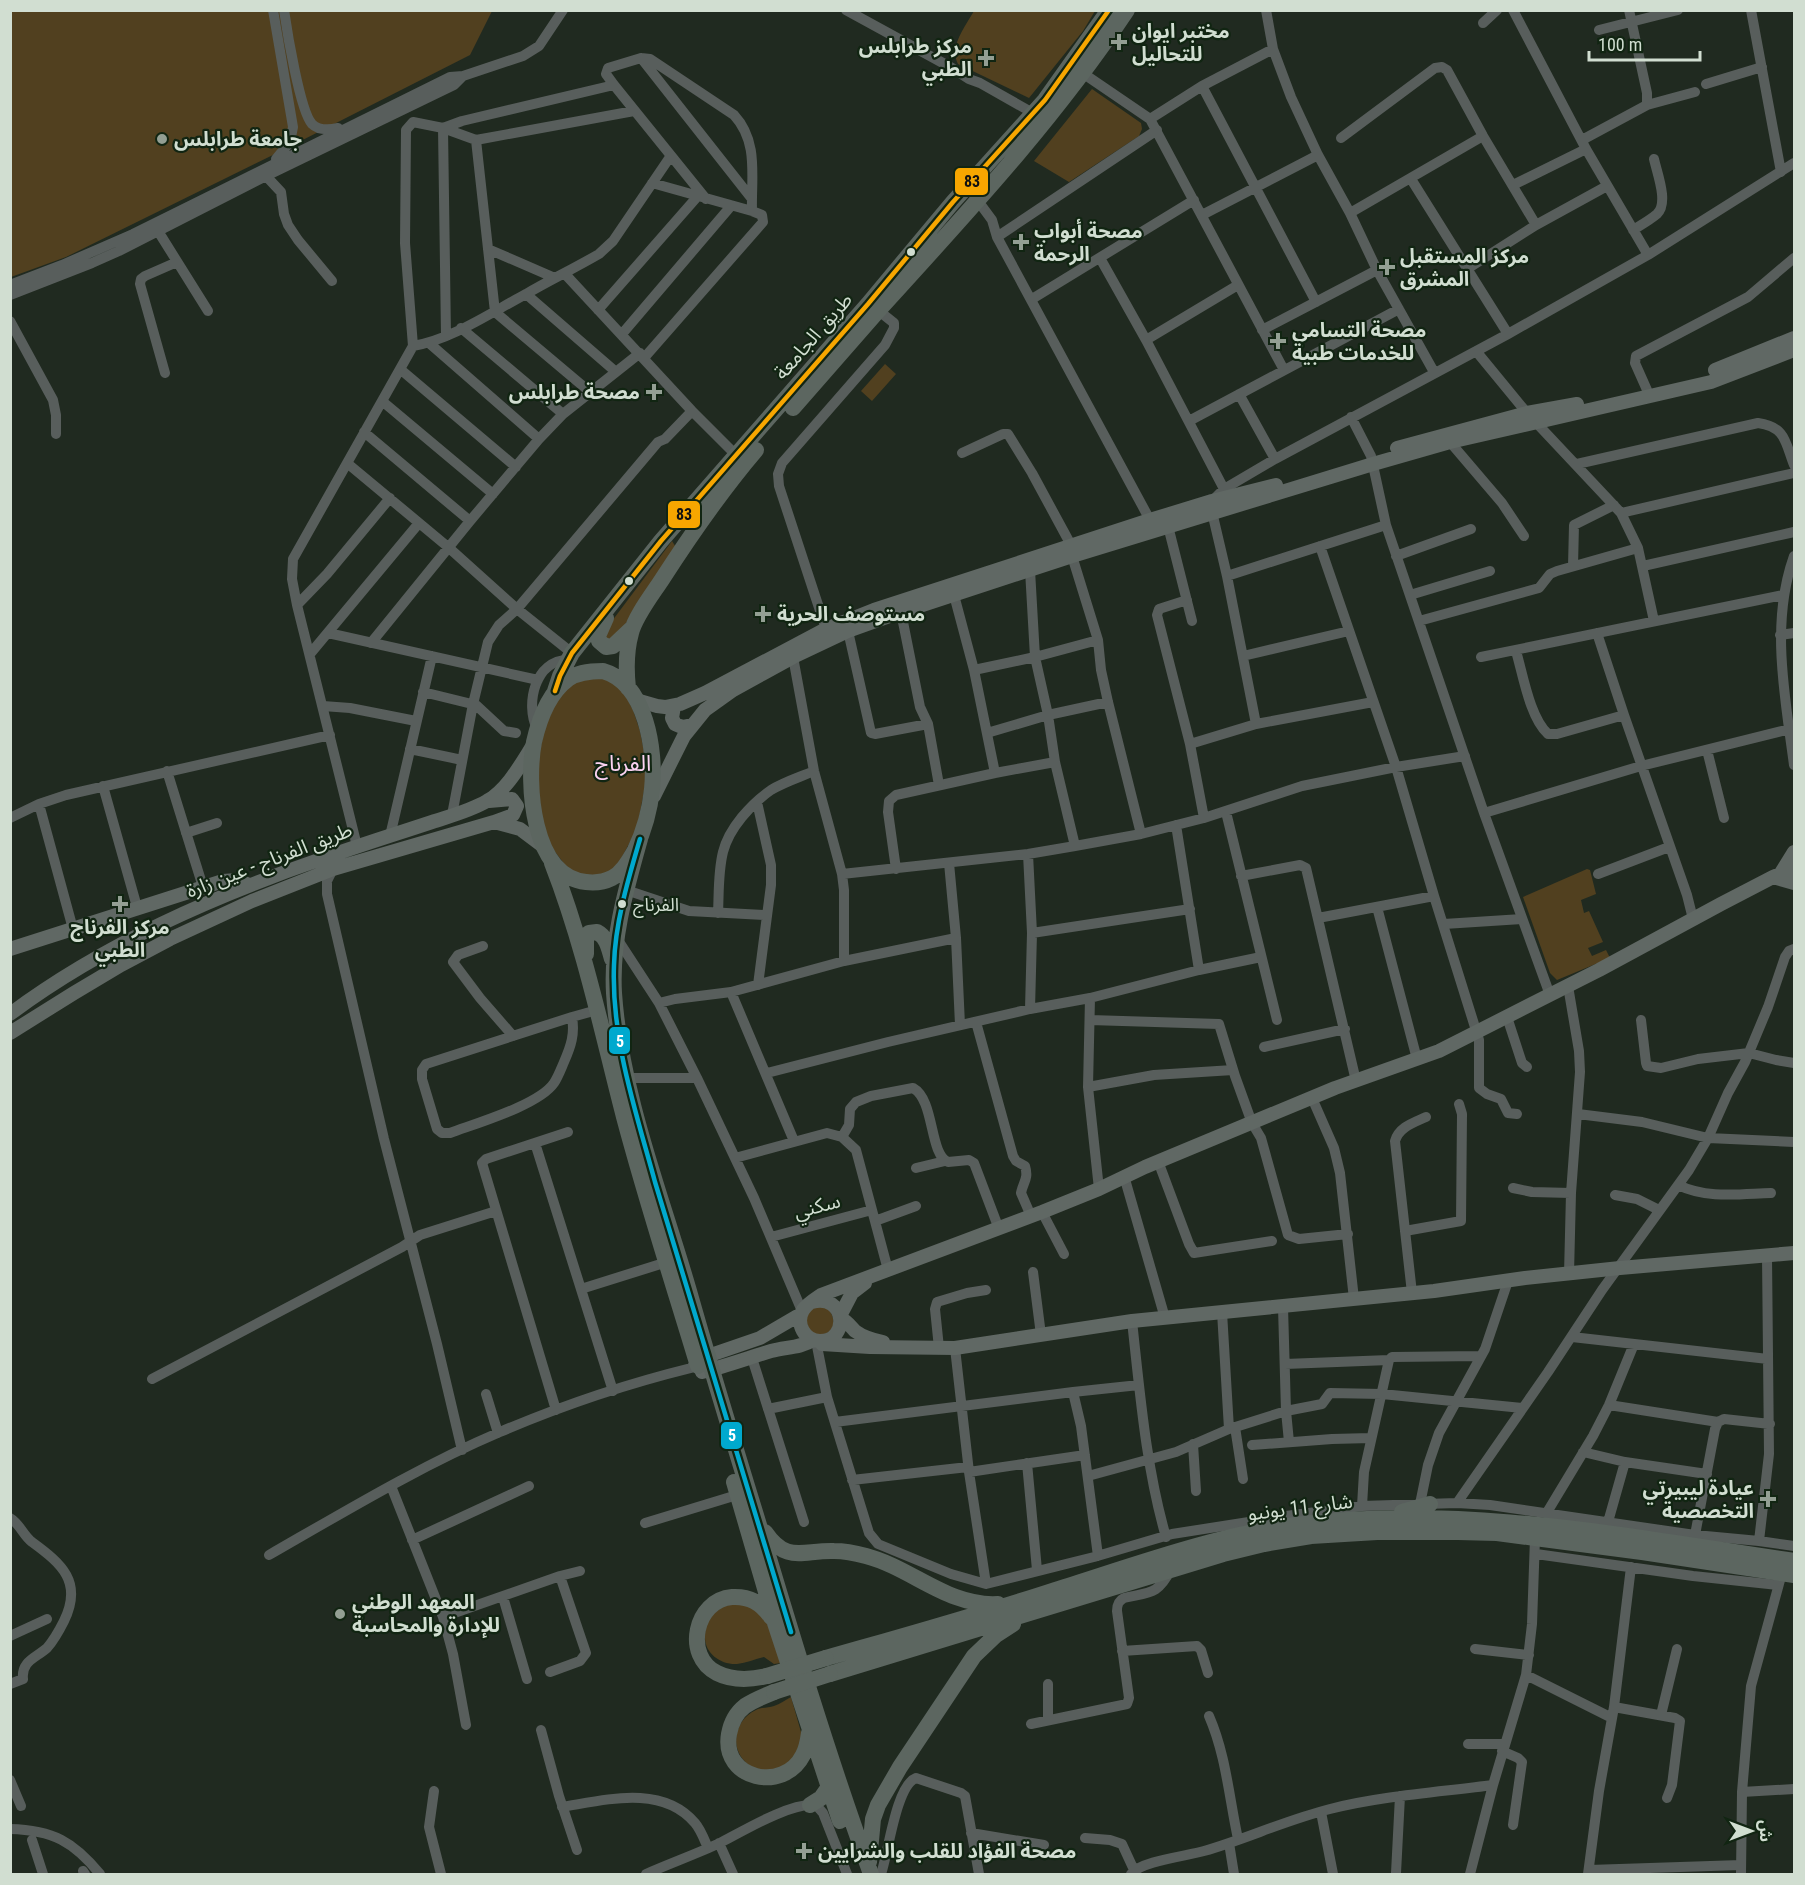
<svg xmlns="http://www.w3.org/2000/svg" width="1805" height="1885" font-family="'Roboto Condensed','Noto Sans Arabic',sans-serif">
	<rect width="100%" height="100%" fill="#202a20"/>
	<path fill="#51401f" d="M11 11H492L470 55 277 153 66 257 11 277Z
		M974 11V10L1095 11 1083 31 1029 98 958 64C949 46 965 27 974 11Z
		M1092 89 1141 123 1142 129 1139 136 1069 182 1034 161Z
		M885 364 896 374 872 401 861 391Z
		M672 541 677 549 611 645 603 635 606 629Z
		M585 677 606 679 623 690 633 710 640 731 645 757 646 780 637 829 616 868 603 876 571 873 547 841 540 816 537 763 547 719 566 686Z
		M1587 869 1590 870 1596 894 1581 900 1584 913 1589 911 1603 942 1588 948 1592 956 1606 950 1610 958 1557 980 1550 973 1523 897Z
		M814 1306 828 1308C840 1325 832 1338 811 1334L804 1316Z
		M734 1599 764 1613 781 1663 774 1664 764 1657C755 1659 746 1663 737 1664 721 1665 704 1653 705 1636 705 1630 706 1624 707 1618Z
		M791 1697 801 1732 802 1743 785 1770 755 1771C749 1765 742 1760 739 1753 731 1737 740 1717 756 1710 762 1707 769 1708 774 1706 780 1704 785 1700 791 1697Z"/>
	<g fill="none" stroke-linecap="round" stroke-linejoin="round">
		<path stroke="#585e5c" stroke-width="10" d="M273 10 293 127 290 142 276 159
			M284 10C287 31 300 111 312 124 319 131 329 130 338 128
			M846 10 952 68 969 79 980 83 1033 113
			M1266 10 1273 49 1291 97 1318 155 1350 213 1377 270 1434 372
			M1513 10 1586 149 1648 255
			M1751 10 1781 172
			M1483 23 1497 10
			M1599 30 1678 10
			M641 58 752 199
			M1084 74 1150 119 1284 370
			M1706 84 1762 67
			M1202 86 1316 302
			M1647 105 1695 92
			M1150 119 1202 86 1273 49
			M1341 138 1435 68 1442 67 1447 70 1483 136 1536 225
			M476 140 495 312 590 392
			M1582 140 1647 105V93L1629 10
			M266 176 281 192 284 214 288 225 298 240 332 281
			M1411 179 1508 334
			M1513 185 1586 149
			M706 199 614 85 606 74 608 68 641 58 650 59 734 115C759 142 751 177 752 211
			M978 201 992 220 997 237 1150 520
			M1350 213 1483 136
			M1202 215 1318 155
			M1633 230C1641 225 1650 220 1657 214 1669 203 1657 173 1654 159
			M158 231 208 311
			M997 237 1157 130
			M488 249 555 278
			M1100 258 1146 340 1224 489
			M1467 269 1536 225 1607 186
			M565 274 692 411 737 456
			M10 285 62 265 133 234 450 77 463 76 523 56 539 46 563 10
			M526 294 616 372
			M10 295 92 263 119 251 266 176 454 85 463 76
			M1032 299 1194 200
			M598 310 697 197
			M10 321 53 400 56 415V434
			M461 328 563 414
			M1262 330 1377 270
			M622 334 731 206
			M446 336 443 128 462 121 614 85
			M1146 340 1238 285
			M429 343 539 439
			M413 346C451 340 492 312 526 294 550 280 575 268 599 254L613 241 670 157
			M1476 351 1527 413 1621 513 1638 548 1654 621
			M644 358 763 222 762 215 752 211 652 183
			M400 369 516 467
			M165 373 140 284 141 279 145 276 177 262
			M1647 390 1635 363 1636 356 1748 297 1794 258
			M1239 394 1275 459
			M382 401 493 494
			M1351 417 1371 456 1386 525 1484 813 1550 995
			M1189 421 1399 309
			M364 432 470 521
			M1450 442 1502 503 1524 536
			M962 453 1003 434H1008L1032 473 1071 545
			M347 463 448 547 517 609 572 653
			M1577 464 1758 423C1786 427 1785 442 1794 465
			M1212 501 1224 489 1275 459 1508 334 1648 255 1794 163
			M1212 512 1227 576 1386 525
			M1621 513 1794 473
			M1168 526 1192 621
			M1320 546 1396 767 1434 896 1479 1040V1088L1487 1094 1501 1099 1508 1113 1517 1114
			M1072 556 1098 640 1101 670 1108 702 1141 834
			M1396 556 1471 529
			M1794 556C1770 623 1785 696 1794 765
			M1573 566 1574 525 1614 505
			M1643 566 1794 532
			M1030 570 1035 657 1048 715 1055 762 1075 846
			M1227 576 1256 724 1373 702
			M954 595 974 670 995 773
			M1410 595 1490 571
			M1187 600 1159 609 1157 615 1190 744 1204 818
			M297 605 327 574 390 498
			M901 612 920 707 928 724 939 785
			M1419 621 1539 588 1550 574 1557 571 1638 548
			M826 629 779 486 778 474 782 463 885 345 894 328V323L879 311
			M848 631 871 733 875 734 928 724
			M328 633 538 680
			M1597 633 1624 715 1687 895 1693 919
			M1780 635 1794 633
			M371 643 470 521 539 439 563 414 640 353
			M1516 651C1523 675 1530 718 1548 734H1557L1624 715
			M310 654 419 523
			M1243 656 1349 631
			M793 657 814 771 842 874 844 890V961
			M1481 657 1783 595
			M974 670 1035 657 1098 640
			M423 692 476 705 504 731 516 733
			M323 706 350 708 416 721
			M537 729C525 704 535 660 568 660
			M987 733 1048 715 1108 702
			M1190 744 1256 724
			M410 749 462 760
			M1707 750 1724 818
			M167 771 203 887
			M103 786 137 907
			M757 802 771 865V885L758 985
			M39 804 73 929
			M1226 812 1277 1020
			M1484 813 1641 766 1790 729
			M452 815 473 704 488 642 499 625 517 609 658 442 665 439 692 411
			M10 818 39 804 66 795 330 735
			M1176 825 1199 970
			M186 833 217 823
			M390 836 432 656
			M357 846 297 605 292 579 293 559 413 346 405 243 406 130 413 122 443 128 476 140 634 111
			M1028 854 1032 933 1030 1009
			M949 863 956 938 960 1025
			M333 869 327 881V894L384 1139 437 1344 462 1450
			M896 869 888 812 889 801 896 795 995 773 1055 762
			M842 874 1028 854 1075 846 1141 834 1204 818 1302 786 1396 767 1465 756
			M1598 874 1669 847
			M1241 876 1300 865 1306 868 1356 1081
			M626 890 689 911 766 915
			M1377 907 1417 1059
			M718 913C719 893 718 872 723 852 729 828 751 804 771 790 784 782 800 777 814 771
			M1318 918 1434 896
			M1444 924 1522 919
			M1032 933 1190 909
			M616 937 659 1003 697 1078 754 1198 802 1311
			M483 946 458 955 453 962 480 998 513 1036
			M1568 986 1579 1051 1580 1072 1571 1193 1569 1274
			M731 992 794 1141
			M1090 998 1088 1087 1099 1189
			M659 1003 675 999 731 992 844 961 956 938
			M572 1017C575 1034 571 1046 564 1062 561 1069 558 1077 554 1083 539 1105 477 1123 450 1133H442L437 1129 422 1079V1070L426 1064Z
			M572 1017 597 1010
			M1507 1017 1522 1063 1527 1067
			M1090 1020 1219 1024 1235 1076 1252 1123 1261 1138 1288 1235 1299 1239 1348 1234
			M1641 1020 1646 1063 1647 1066 1661 1068 1698 1059 1749 1053 1776 1060 1794 1063
			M976 1022 1013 1156 1016 1161 1025 1166C1029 1179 1023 1182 1021 1193L1031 1216
			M1264 1047 1345 1029
			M767 1073 888 1042 1030 1009 1090 998 1199 970 1261 957
			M627 1078H697
			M1088 1087 1154 1075 1233 1070
			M1312 1098 1334 1148 1340 1173 1354 1299
			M1578 1114 1642 1122 1708 1138 1794 1142
			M842 1137 849 1125 850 1109 856 1102 871 1096 913 1088C935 1100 929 1154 948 1162L969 1160 974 1163 999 1229
			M535 1143 613 1391
			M735 1158 827 1133 842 1137 856 1150 888 1270
			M1158 1161 1189 1244 1194 1253 1272 1241
			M916 1168 945 1161
			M1124 1176 1165 1318
			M1678 1185C1707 1199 1739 1194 1771 1193
			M1513 1188 1532 1192 1571 1193
			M1615 1195 1637 1199 1659 1210
			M1042 1212 1064 1254
			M875 1221 916 1206
			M1405 1231 1461 1221 1462 1114 1459 1104
			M771 1237 872 1210
			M1033 1272 1041 1335
			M581 1289 667 1262
			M1412 1293 1395 1141C1399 1127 1413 1123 1426 1117
			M1283 1307 1286 1411 1289 1442
			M1222 1312 1229 1429
			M1132 1321C1140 1393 1146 1468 1166 1537
			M1572 1337 1768 1359
			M816 1341 827 1397 869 1533 878 1544 951 1574 986 1584 1094 1557 1172 1534 1286 1516 1362 1506 1457 1503 1490 1505 1695 1535 1759 1541 1769 1454 1767 1256
			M939 1348 935 1309 937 1302 967 1293 986 1290
			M955 1348 969 1472 986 1584
			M752 1358 804 1522
			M1285 1364 1389 1360
			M152 1379 402 1247 420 1235 496 1211
			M486 1394 498 1433
			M1609 1405 1718 1422
			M768 1409 827 1397
			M556 1410 482 1163 486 1159 568 1132
			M835 1422 1073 1392
			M1235 1427 1243 1479
			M1193 1444 1196 1491
			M1252 1445 1332 1439 1371 1438
			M1583 1452 1625 1462 1707 1474
			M1027 1463 1037 1570
			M969 1472 1085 1455
			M1088 1476 1176 1452 1229 1429 1286 1411 1322 1404 1330 1393 1382 1394 1522 1408
			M852 1480 968 1467
			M391 1486 443 1617 453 1654 466 1725
			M1457 1503 1548 1372 1602 1290 1689 1170 1708 1138 1728 1093 1745 1062 1768 1007 1785 957 1789 951 1794 949
			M1420 1504 1428 1465 1439 1433 1485 1349 1508 1281
			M1362 1506 1364 1472 1389 1360 1392 1357 1481 1356
			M1546 1514 1593 1436 1609 1405 1634 1344
			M10 1518C20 1524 23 1535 32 1542 62 1564 83 1582 64 1621 59 1631 54 1640 47 1648 36 1658 21 1661 23 1679L10 1684
			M1608 1522 1625 1462
			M645 1523 737 1495
			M1695 1535 1715 1429 1718 1422 1724 1419 1770 1424
			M412 1540 529 1486
			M1759 1541 1794 1546
			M1536 1554 1693 1576 1778 1585
			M269 1555C344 1512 420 1466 500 1432 561 1406 626 1384 691 1368L697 1360
			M1098 1556 1081 1426 1073 1392 1139 1385
			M503 1597 527 1679
			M443 1617 560 1576 580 1571
			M10 1636 47 1619
			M1475 1649 1529 1655
			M1122 1651 1197 1646 1201 1650 1208 1673
			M550 1672 580 1661 586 1653 560 1576
			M1526 1675 1612 1718
			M1048 1684V1720
			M1614 1707 1675 1718 1680 1721 1672 1785 1667 1798
			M1661 1715 1677 1649
			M1209 1716C1226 1755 1229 1797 1238 1839
			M1031 1724 1127 1704 1129 1698 1117 1611C1117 1605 1118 1601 1124 1598 1150 1592 1158 1595 1171 1569
			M541 1730 559 1796 577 1850
			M1468 1744H1505
			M1502 1751 1518 1758 1522 1762 1513 1825
			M10 1780 21 1806
			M434 1791 429 1827 441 1874
			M1742 1792 1794 1789
			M562 1807C605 1800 662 1784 695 1823 701 1830 704 1839 708 1848
			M1321 1812 1333 1874
			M10 1829C53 1830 74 1842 100 1874
			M971 1833 1044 1845
			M1085 1838 1110 1840 1122 1844 1134 1870
			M32 1840 43 1874
			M719 1843 733 1874
			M1229 1843 1234 1874
			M1589 1870 1741 1865
			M83 1871 85 1874
			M1396 1873 1400 1796
			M646 1874C671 1863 696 1854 720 1843 743 1831 791 1802 816 1805L823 1813 847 1874
			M881 1874C888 1855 896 1785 916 1778L961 1793 965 1796 979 1874
			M1131 1874C1141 1861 1187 1856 1204 1851 1246 1839 1286 1820 1330 1809 1381 1796 1440 1792 1493 1785
			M1470 1874 1493 1785 1526 1675 1532 1624 1535 1538
			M1588 1874 1599 1791 1614 1707 1631 1567
			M1741 1874 1742 1792 1751 1686 1782 1573"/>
		<path stroke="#606864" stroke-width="14" d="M1715 370 1794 338
			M1397 448 1527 413 1577 404
			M636 700 657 706 665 707 680 704 705 693 826 629 874 610 1150 520 1212 501 1276 485
			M674 706 672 718 675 724 682 727 692 725
			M654 796 684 736 705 710 733 690 762 674 793 657 848 631 901 612 1072 556 1373 464 1450 442 1711 382 1794 350
			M489 801 512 799 517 806 513 815 494 822
			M1781 873 1794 852
			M1773 877 1794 883
			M10 949 223 881 237 880 249 885
			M10 1014C104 944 214 896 324 858 360 845 396 834 432 822 450 816 470 811 487 801 507 790 521 764 533 745
			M10 1033 74 993 121 965 170 939 252 901 333 869 494 822 520 829 544 847
			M812 1302C846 1293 850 1341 820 1341 805 1341 795 1324 803 1310 807 1304 815 1299 821 1295L1042 1212 1099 1189 1145 1167 1335 1088 1439 1051 1599 970 1721 904 1773 877 1794 868
			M840 1316 852 1293 865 1283
			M840 1318C847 1321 850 1326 855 1331 863 1337 873 1340 883 1342
			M822 1344 870 1347 955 1348 1132 1321 1434 1291 1525 1278 1620 1268 1794 1253
			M699 1359 760 1338 801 1314
			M702 1372C726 1366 748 1358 771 1351 785 1347 801 1348 813 1340"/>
		<path stroke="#5c6660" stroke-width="16" d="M793 408C821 376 849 344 877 312 966 214 1053 121 1127 10
			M606 618 598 636 599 641 606 647 613 646 631 629
			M603 671C646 683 656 751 652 789 650 809 644 831 635 850 629 860 623 872 612 878 604 882 594 883 586 882 532 877 526 783 534 742 539 720 549 693 568 679 578 672 591 671 603 671Z
			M628 688C626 670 626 651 631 633 635 617 651 596 661 581 690 536 721 491 756 450
			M555 691 560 676 572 653 661 541 868 304 953 202 1045 100 1109 10
			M640 839C626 889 611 940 614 993 621 1095 661 1194 689 1291 711 1369 735 1447 759 1525 794 1642 829 1759 871 1874
			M552 863C584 945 602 1032 624 1117 646 1200 673 1283 698 1366
			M586 954V936L589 933 597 932C607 937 609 949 612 959
			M734 1482 775 1623 840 1821
			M1402 1512 1430 1504
			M765 1532C787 1564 802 1550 834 1551 845 1551 855 1553 866 1556 912 1568 948 1607 998 1604
			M826 1658C903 1636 979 1615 1055 1590 1132 1566 1216 1535 1295 1525 1462 1503 1630 1537 1794 1561
			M830 1674 1223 1554 1264 1544 1311 1536 1377 1532H1458L1497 1533 1535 1538 1642 1552 1794 1575
			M767 1676C750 1680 733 1681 717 1673 683 1656 695 1600 732 1597 750 1596 761 1603 771 1617
			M774 1692C764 1696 754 1700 745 1706 736 1713 731 1723 729 1734 721 1780 784 1793 803 1755 807 1748 808 1740 809 1733
			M810 1805 821 1798 828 1788
			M869 1862 873 1819 878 1805 900 1767 974 1656 996 1635 1013 1624"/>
		<path stroke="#5c6660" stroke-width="16" d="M767 1676 826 1658
			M774 1692 830 1674"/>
		<g stroke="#112512" stroke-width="9">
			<path id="bus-1" d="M555 691 560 676 572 653 661 541 868 304 953 202 1045 100 1109 10"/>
		</g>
		<g stroke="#112512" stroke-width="9">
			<path id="bus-2" d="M640 839C628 880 615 923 614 965 611 1039 636 1112 655 1182L791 1632"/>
		</g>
		<use href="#bus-1" stroke="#f7a600" stroke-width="4.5"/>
		<use href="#bus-2" stroke="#00a9ce" stroke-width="4.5"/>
	</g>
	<g fill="#939f93" stroke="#112512" stroke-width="2">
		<path d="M1116 33h6v6h6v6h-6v6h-6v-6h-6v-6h6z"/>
		<path d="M983 49h6v6h6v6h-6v6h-6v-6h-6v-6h6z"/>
		<circle cx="162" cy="139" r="6"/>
		<path d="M1018 233h6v6h6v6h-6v6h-6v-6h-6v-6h6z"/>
		<path d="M1384 258h6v6h6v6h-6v6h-6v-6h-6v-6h6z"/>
		<path d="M1275 332h6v6h6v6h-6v6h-6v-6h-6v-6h6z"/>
		<path d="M651 383h6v6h6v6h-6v6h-6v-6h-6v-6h6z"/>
		<path d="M760 605h6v6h6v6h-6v6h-6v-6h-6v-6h6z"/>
		<path d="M117 895h6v6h6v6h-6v6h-6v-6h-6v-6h6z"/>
		<path d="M1765 1490h6v6h6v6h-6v6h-6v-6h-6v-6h6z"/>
		<circle cx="340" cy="1614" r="6"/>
		<path d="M801 1842h6v6h6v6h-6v6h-6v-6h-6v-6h6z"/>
	</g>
	<g fill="#d1ded1" stroke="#112512" stroke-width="2">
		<circle cx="911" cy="252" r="5"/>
		<circle cx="629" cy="581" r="5"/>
		<circle cx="622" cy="904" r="5"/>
	</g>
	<g text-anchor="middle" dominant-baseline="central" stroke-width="4.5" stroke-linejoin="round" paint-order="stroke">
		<g font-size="18" fill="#d1ded1" stroke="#112512" text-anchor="start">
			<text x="633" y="904">الفرناج</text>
		</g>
		<g font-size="20" font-weight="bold" fill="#d1ded1" stroke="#112512" text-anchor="start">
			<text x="1132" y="31">مختبر ايوان<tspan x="1132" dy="23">للتحاليل</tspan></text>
			<text x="972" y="46" text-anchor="end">مركز طرابلس<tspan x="972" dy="23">الطبي</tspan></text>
			<text x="174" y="139">جامعة طرابلس</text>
			<text x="1034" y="231">مصحة أبواب<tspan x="1034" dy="23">الرحمة</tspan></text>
			<text x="1400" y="256">مركز المستقبل<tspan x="1400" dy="23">المشرق</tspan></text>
			<text x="1292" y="330">مصحة التسامي<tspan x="1292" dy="23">للخدمات طبية</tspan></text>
			<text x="640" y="392" text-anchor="end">مصحة طرابلس</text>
			<text x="777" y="614">مستوصف الحرية</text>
			<text x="120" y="927" text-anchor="middle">مركز الفرناج<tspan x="120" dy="23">الطبي</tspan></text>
			<text x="1754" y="1488" text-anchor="end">عيادة ليبيرتي<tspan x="1754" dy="23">التخصصية</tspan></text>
			<text x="352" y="1602">المعهد الوطني<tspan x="352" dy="23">للإدارة والمحاسبة</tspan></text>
			<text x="818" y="1851">مصحة الفؤاد للقلب والشرايين</text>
		</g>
		<g font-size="20" fill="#d1ded1" stroke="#112512">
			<text transform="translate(813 336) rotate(-49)">طريق الجامعة</text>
			<text transform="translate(269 860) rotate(-21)">طريق الفرناج - عين زارة</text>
			<text transform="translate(817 1206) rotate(-15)">سكني</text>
			<text transform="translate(1300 1507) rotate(-7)">شارع 11 يونيو</text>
		</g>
		<g font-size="22" fill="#fcd3f2" stroke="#112512">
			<text x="623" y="763">الفرناج</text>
		</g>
	</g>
	<g stroke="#112512" stroke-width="2">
		<rect x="954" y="167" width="35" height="29" rx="6" fill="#f7a600"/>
		<rect x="667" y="500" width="34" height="29" rx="6" fill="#f7a600"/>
		<rect x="608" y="1026" width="23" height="29" rx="6" fill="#00a9ce"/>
		<rect x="720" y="1421" width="23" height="29" rx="6" fill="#00a9ce"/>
	</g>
	<g font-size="16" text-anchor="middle" font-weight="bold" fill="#fff">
		<text x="620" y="1047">5</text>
		<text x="732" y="1441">5</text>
	</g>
	<g font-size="16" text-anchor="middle" font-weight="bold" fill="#111">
		<text x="972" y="187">83</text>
		<text x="684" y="520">83</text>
	</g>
	<rect width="1805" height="1885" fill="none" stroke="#d1ded1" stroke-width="24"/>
	<g transform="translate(1751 1831) rotate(90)" stroke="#112512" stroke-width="4.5" paint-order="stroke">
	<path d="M0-4.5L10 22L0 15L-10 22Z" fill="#d1ded1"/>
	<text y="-9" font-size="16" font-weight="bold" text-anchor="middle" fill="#d1ded1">ش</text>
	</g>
	<path d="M1589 51v9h111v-9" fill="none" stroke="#d1ded1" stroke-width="3"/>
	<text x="1598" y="51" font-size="18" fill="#d1ded1" stroke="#112512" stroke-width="4.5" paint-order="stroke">100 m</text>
</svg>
